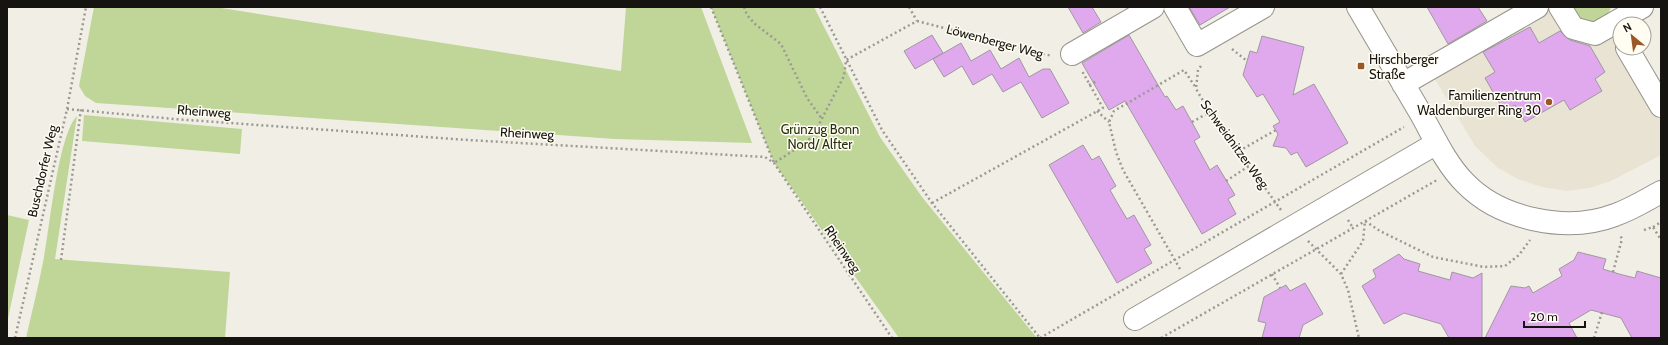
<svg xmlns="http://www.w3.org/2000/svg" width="1668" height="345" font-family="Cabin,sans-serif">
	<rect width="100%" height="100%" fill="#f1efe5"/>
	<path fill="#e8e3d2" d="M1547 7H1554L1573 40 1583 34 1590 45 1610 34 1661 121V155L1611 181 1589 188 1567 191 1542 187 1518 179 1498 168 1475 146 1433 76Z"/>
	<path fill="#bfd698" d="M94 7H215L621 71 626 7H701L752 143 615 139 96 103 85 96 79 86Z
		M711 7H814L880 137 922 197 1037 338H899L774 163Z
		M1573 7H1611L1608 15 1599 23 1581 21Z
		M84 115 242 129 240 154 82 141Z
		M77 116 55 259 230 272 225 338H26C32 311 39 284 44 257 50 227 58 135 77 116Z
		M7 215 29 220 7 323Z"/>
	<path fill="#e1a9ed" stroke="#9e989f" d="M1068 7H1092L1101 22 1083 33Z
		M1189 7H1230L1200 25Z
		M1427 7H1478L1487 21 1448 44Z
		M1530 27 1539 43 1560 31 1570 40 1590 46 1605 72 1595 79 1602 91 1570 110 1564 100 1525 122 1515 105 1504 111 1485 78 1495 72 1483 52Z
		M932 35 943 53 915 69 904 51Z
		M1129 35 1165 97 1167 96 1176 110 1183 106 1200 137 1194 141 1210 170 1217 165 1235 195 1228 199 1236 214 1202 234 1125 101 1109 110 1082 63Z
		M1262 36 1304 47 1293 95 1314 84 1348 143 1306 167 1297 152 1291 155 1286 148 1273 146 1278 134 1273 126 1280 122 1263 94 1257 97 1243 75 1250 51 1257 53Z
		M961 43 971 61 990 50 1001 69 1019 58 1029 77 1043 69H1050L1069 103 1042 118 1021 82 1003 92 992 74 973 85 962 66 944 77 933 59Z
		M1083 145 1092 160 1099 156 1116 186 1110 190 1118 204 1127 219 1134 215 1151 245 1144 249 1152 263 1117 283 1049 165Z
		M1578 252 1606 259 1603 269 1619 274 1635 278 1637 271 1661 278V338H1632L1621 318 1591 310 1569 323 1577 338H1485L1511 286 1525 288 1529 286 1533 293 1562 276 1559 269 1574 260Z
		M1399 254 1404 259 1420 264 1418 271 1450 280 1452 272 1473 278 1482 273V338H1449L1441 324 1404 313 1384 324 1362 286 1376 277 1373 270Z
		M1305 283 1323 314 1303 325 1299 338H1262L1266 323 1258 321 1264 297 1286 285 1290 291Z"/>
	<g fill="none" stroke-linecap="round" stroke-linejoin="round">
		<g stroke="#96938b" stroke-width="24">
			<path id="minor" d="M1175 7 1197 45 1263 7
				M1358 7C1379 43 1400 78 1421 114 1434 137 1446 164 1465 183 1501 220 1568 233 1615 215 1632 209 1646 200 1661 192
				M1560 7 1573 28 1595 34 1642 7
				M1627 48 1661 106
				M1072 54 1153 7
				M1403 84 1537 7
				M1135 319 1437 143"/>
		</g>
		<path stroke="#9b9992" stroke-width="2.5" stroke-dasharray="2 3" stroke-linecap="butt" d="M711 7 774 163 807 142 815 132 844 76 846 60 917 21
			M744 7 747 15 755 24 781 44 807 98 822 119
			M820 7 882 130 932 203 1040 338
			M909 7 917 21
			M917 21 1052 56
			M1232 49 1247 61
			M1201 66 1198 70 1196 89 1210 112 1281 210
			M1089 85 1097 81
			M67 109 174 119 468 140 765 157 774 163 892 338
			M1097 111 1109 122
			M1192 122 1210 112
			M1239 151 1276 130
			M1226 181 1249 166
			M932 203 1103 108 1082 71
			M1348 220 1353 228
			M1653 227 1661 222
			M1644 230 1653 227 1661 240
			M1308 241 1341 274 1348 290 1359 338
			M61 260 81 109
			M1180 269 1123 170 1116 152 1109 122 1114 111 1184 70 1196 88
			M1613 272 1622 239 1620 235
			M1272 274 1280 288
			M1341 274 1363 241 1365 221 1380 231 1433 257 1484 267 1505 266 1519 255 1530 240
			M15 338 67 109 86 7
			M1040 338 1404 127
			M1161 338 1437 180
			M1594 338 1602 312"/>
		<use href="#minor" stroke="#fff" stroke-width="22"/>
	</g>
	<g fill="#9a5826" stroke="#fffcf2" stroke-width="1.5">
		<rect x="1357" y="62" width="8" height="8" rx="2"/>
		<circle cx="1549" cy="102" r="4"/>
	</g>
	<g text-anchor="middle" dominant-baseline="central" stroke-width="3" stroke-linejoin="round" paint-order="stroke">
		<g font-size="13" fill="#151411" stroke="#fffcf2">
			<text transform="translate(995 41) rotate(15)">Löwenberger Weg</text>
			<text transform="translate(204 111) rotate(4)">Rheinweg</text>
			<text transform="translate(527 133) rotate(3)">Rheinweg</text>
			<text transform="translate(1235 144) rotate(54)">Schweidnitzer Weg</text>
			<text transform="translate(42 171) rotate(-77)">Buschdorfer Weg</text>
			<text transform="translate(843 249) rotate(56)">Rheinweg</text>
		</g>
		<g font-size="13" fill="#151411" stroke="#fffcf2" text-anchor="start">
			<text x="1369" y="59">Hirschberger<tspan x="1369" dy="15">Straße</tspan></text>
			<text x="1541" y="95" text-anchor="end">Familienzentrum<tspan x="1541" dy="15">Waldenburger Ring 30</tspan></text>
		</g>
		<g font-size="13" fill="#252f0d" stroke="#fffcf2">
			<text x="820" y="129">Grünzug Bonn<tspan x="820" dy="15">Nord/ Alfter</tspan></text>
		</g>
	</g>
	<rect width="1668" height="345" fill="none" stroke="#151411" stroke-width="16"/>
	<g transform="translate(1632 36) rotate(331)"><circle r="19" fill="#fffcf2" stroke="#a19f98"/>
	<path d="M0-3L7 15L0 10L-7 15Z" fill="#9a5826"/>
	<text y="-6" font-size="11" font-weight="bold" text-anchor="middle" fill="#151411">N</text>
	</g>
	<path d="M1524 321v6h61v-6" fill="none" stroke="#151411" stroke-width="2"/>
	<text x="1530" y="321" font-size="12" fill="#151411" stroke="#fffcf2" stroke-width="3" paint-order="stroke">20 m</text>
</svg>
